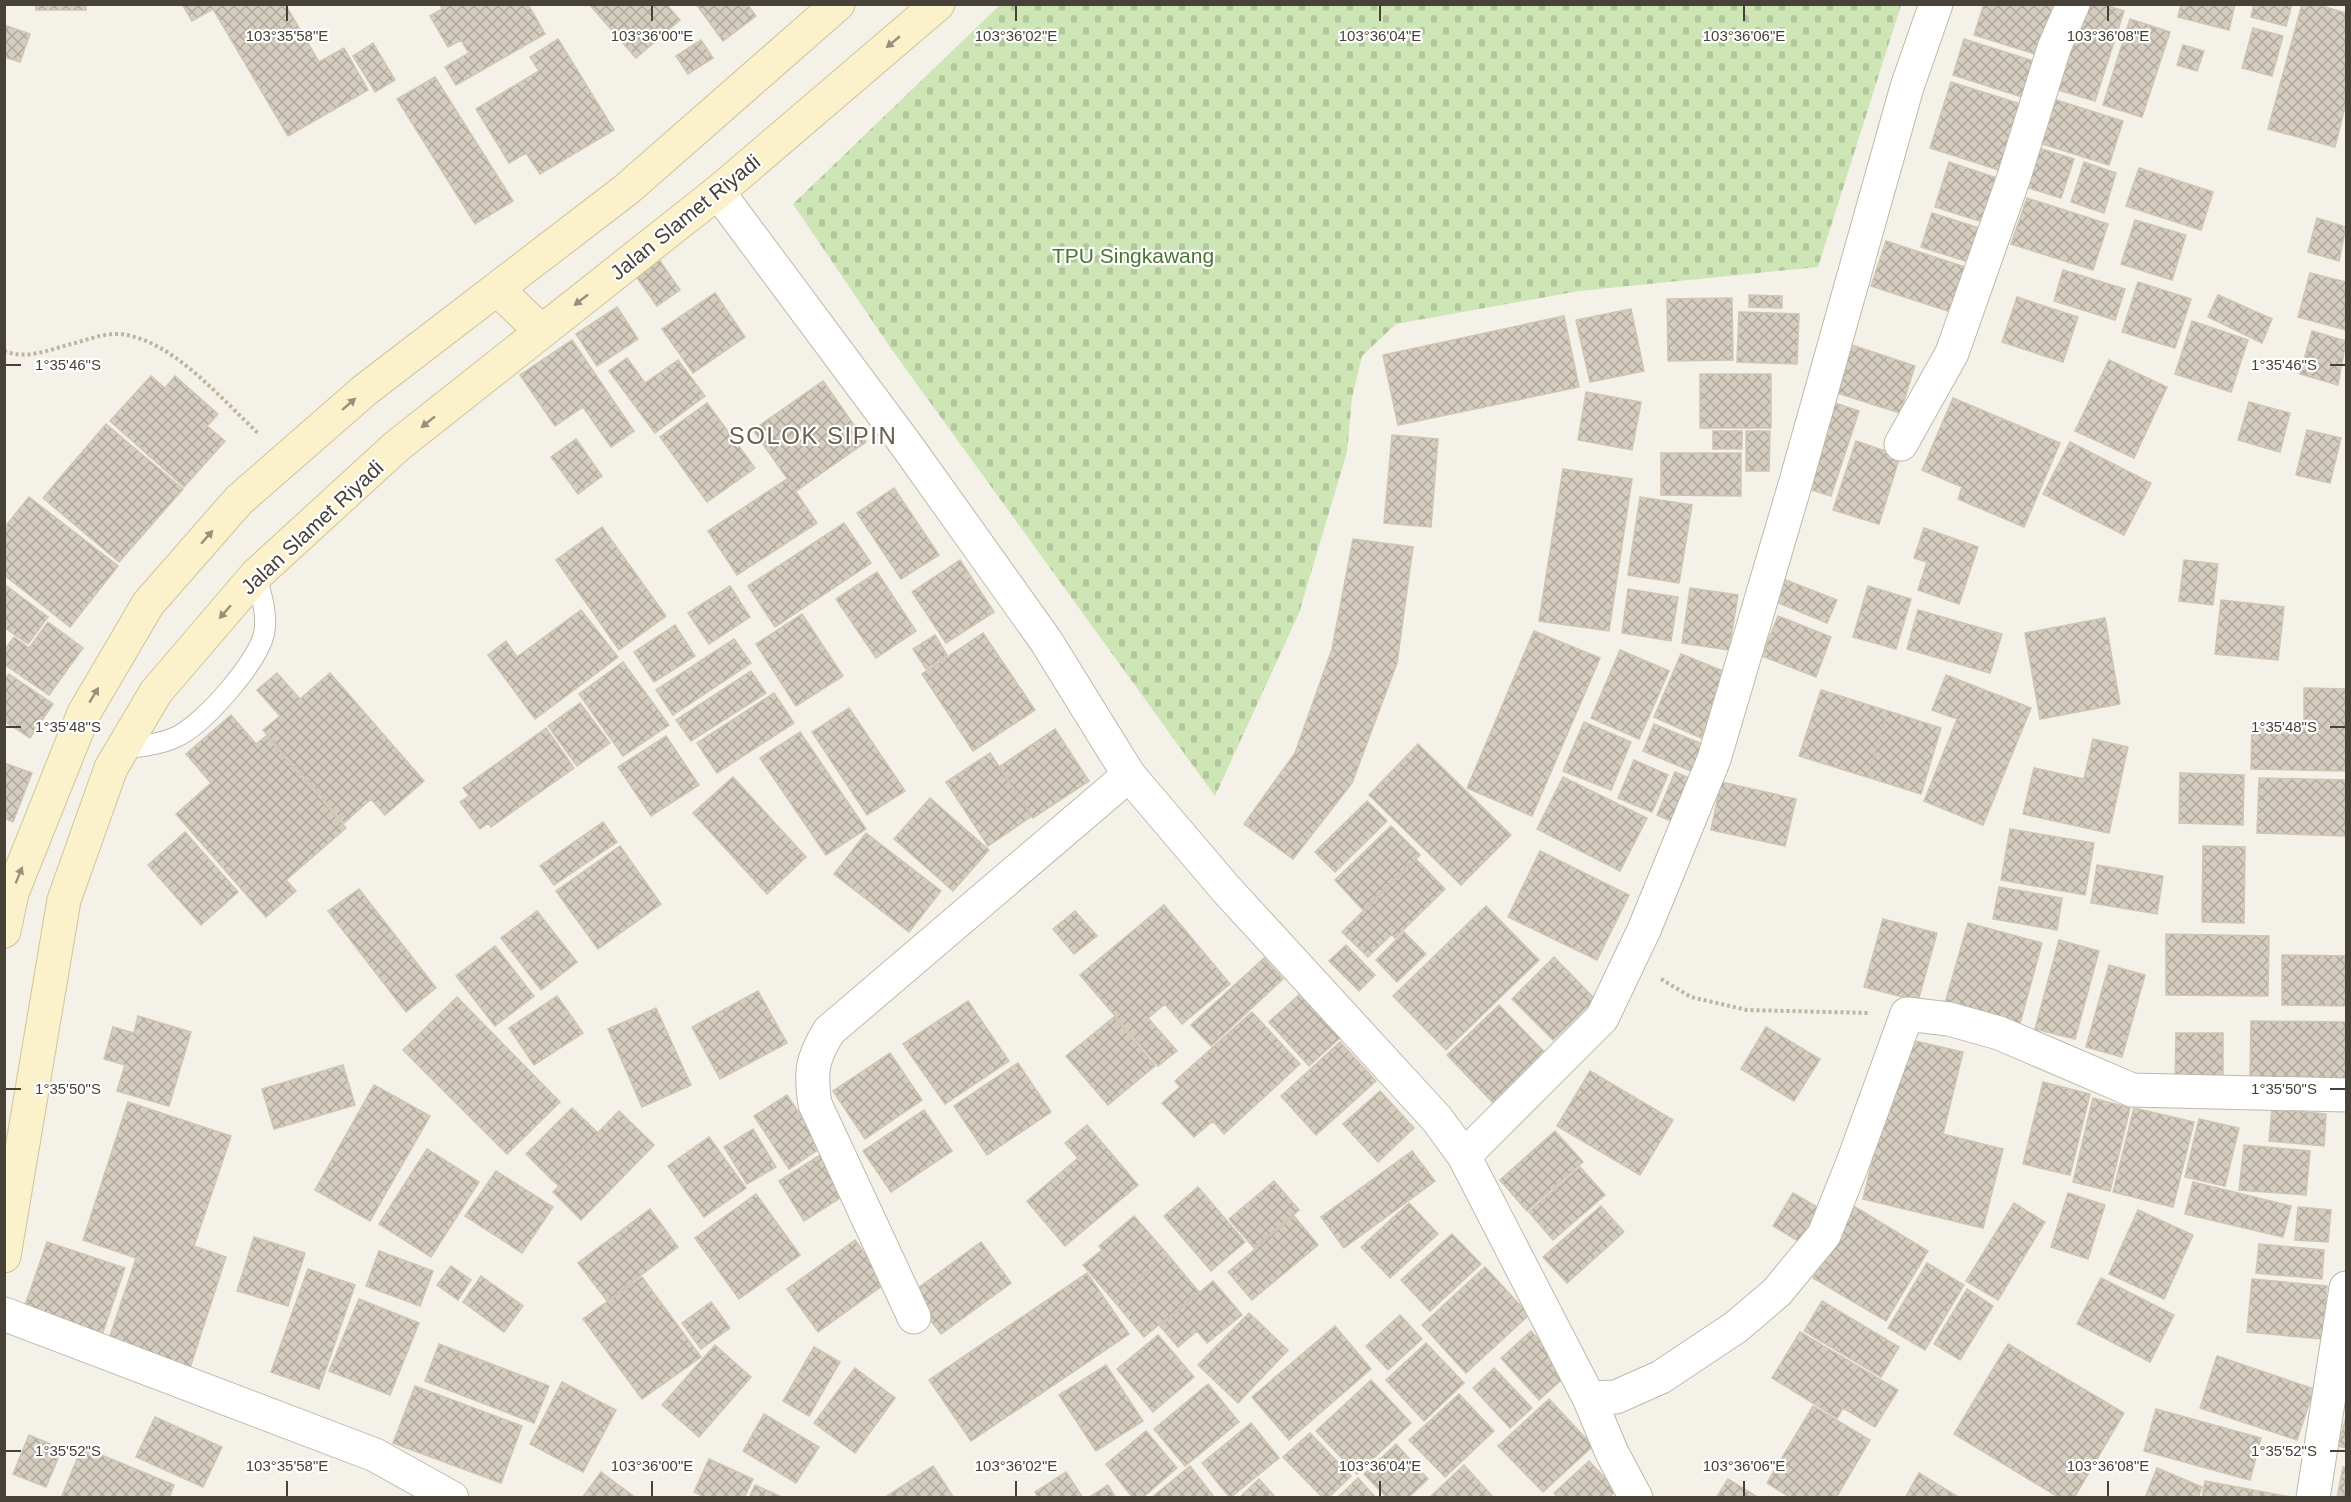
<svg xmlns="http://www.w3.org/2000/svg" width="2351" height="1502" font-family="Helvetica,sans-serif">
	<defs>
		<pattern id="cemetery-stones" width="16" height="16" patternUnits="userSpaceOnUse" patternTransform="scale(1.5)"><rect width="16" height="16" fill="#cee5b5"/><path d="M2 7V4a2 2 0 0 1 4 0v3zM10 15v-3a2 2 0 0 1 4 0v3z" fill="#b2c69c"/></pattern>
		<pattern id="building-cross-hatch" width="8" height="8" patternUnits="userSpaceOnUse" patternTransform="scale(1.5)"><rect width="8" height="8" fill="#d5cdbf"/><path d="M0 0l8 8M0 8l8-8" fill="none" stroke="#afa89c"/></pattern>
	</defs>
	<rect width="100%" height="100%" fill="#f4f1e9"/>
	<path fill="url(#cemetery-stones)" d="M1001 4H1901V5L1818 267 1579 291 1396 324 1362 356 1352 398 1347 452 1299 613 1215 796 890 347 793 204Z"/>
	<path fill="url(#building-cross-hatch)" stroke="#cfc5b3" stroke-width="1.5" d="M36 4H86V10H36Z
		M182 4H285L319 62 344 48 368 90 288 136 213 9 192 21Z
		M440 4H528L545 34 456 85 445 67 469 53 461 40 448 47 430 16 442 9Z
		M589 4H666L680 20 636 58Z
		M696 4H747L756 16 723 41Z
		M1984 4H2058L2041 56 1974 35Z
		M2085 4H2102L2124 11 2095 101 2058 90Z
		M2181 4H2235L2229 30 2178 17Z
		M2254 4H2292L2286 26 2251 17Z
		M2302 4H2315L2346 13V103L2335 147 2268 129Z
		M2130 19 2170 32 2142 117 2103 105Z
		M4 25 30 34 20 62 4 57Z
		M2253 28 2283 36 2272 76 2242 68Z
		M558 39 614 130 540 174 526 153 509 163 476 109 539 71 530 57Z
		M1964 39 2037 62 2025 98 1953 75Z
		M701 40 713 58 688 74 676 56Z
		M373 43 395 80 375 92 353 56Z
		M2183 45 2204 51 2197 71 2177 65Z
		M435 77 513 201 475 224 397 99Z
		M1951 82 2024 105 2002 171 1930 148Z
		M2050 98 2123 121 2109 165 2036 142Z
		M2036 147 2074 159 2061 198 2023 186Z
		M1949 162 2003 180 1989 224 1935 207Z
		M2084 162 2116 173 2104 213 2071 202Z
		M2139 168 2213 192 2201 230 2126 206Z
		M2027 198 2108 224 2093 270 2011 244Z
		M1932 213 1989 231 1978 265 1921 247Z
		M2317 218 2346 227 2339 261 2308 252Z
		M2135 220 2186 235 2172 280 2121 264Z
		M1886 241 1974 270 1960 315 1871 286Z
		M658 258 680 290 657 306 635 275Z
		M2063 270 2125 289 2115 320 2054 301Z
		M2310 273 2346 282V330L2298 317Z
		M2138 282 2191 299 2175 348 2122 332Z
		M715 293 745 337 693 373 662 329Z
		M1749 295 1782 296V308L1749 307Z
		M2218 295 2272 319 2262 343 2208 317Z
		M2017 297 2078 317 2063 362 2002 342Z
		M1732 298 1733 360 1668 361 1667 299Z
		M617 307 638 339 597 366 576 334Z
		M1631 309 1644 371 1590 382 1576 320Z
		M1739 312 1799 314 1797 364 1737 362Z
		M1564 316 1579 387 1398 425 1383 355Z
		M2192 321 2248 340 2231 392 2175 374Z
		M2312 331 2346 341 2338 385 2300 374Z
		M572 340 634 431 611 447 583 407 555 426 520 375Z
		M1852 345 1915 366 1900 413 1837 393Z
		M627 358 645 383 678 360 705 396 655 433 609 371Z
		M2109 360 2167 387 2134 458 2075 431Z
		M1700 374H1771V428H1700Z
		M151 376 165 388 175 376 218 414 207 426 225 441 184 487 110 421Z
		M823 381 866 442 796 491 753 430Z
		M1586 392 1641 402 1632 450 1578 440Z
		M1953 398 2060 443 2024 527 1958 499 1962 487 1922 470Z
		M1826 400 1859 411 1831 496 1799 486Z
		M2249 402 2290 413 2280 452 2238 440Z
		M707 403 755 468 707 502 660 437Z
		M106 424 183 489 119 562 43 498Z
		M2307 430 2341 438 2330 483 2296 475Z
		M1713 431H1742V449H1713Z
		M1746 431H1770L1769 471H1746Z
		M1392 435 1438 439 1431 527 1384 523Z
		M576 439 602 476 578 494 551 457Z
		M1856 441 1900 456 1879 524 1833 510Z
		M2070 442 2151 483 2124 535 2043 494Z
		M1661 453H1741V496L1661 495Z
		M1563 469 1632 479 1609 631 1539 621Z
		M787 479 817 523 737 575 708 531Z
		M894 488 939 555 901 579 857 513Z
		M29 497 118 566 70 627 4 575V528Z
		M1640 497 1692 505 1679 583 1628 575Z
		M844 523 871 563 775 627 748 586Z
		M602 527 666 616 619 650 556 560Z
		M1924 528 1978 547 1959 604 1918 590 1927 562 1914 558Z
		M1353 539 1413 547 1397 663 1352 783 1293 859 1244 824 1295 753 1332 649Z
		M960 560 994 612 946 643 912 592Z
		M2184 560 2218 564 2213 605 2179 601Z
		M877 572 916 631 876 658 836 599Z
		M1783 579 1837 600 1827 623 1774 601Z
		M4 584 48 617 28 644 4 627Z
		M730 586 750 617 709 644 688 613Z
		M1868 586 1911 599 1896 649 1853 637Z
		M1690 588 1738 595 1729 650 1682 643Z
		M1628 589 1678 597 1671 641 1622 633Z
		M2221 600 2284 607 2278 660 2215 654Z
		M581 610 618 657 535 719 488 655 506 641 517 657Z
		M1918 610 2002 634 1990 673 1907 649Z
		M802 614 843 676 796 706 756 644Z
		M1778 616 1831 637 1816 677 1762 656Z
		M2105 618 2120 704 2040 719 2025 633Z
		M48 622 83 648 49 695 4 664V651L14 637 29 648Z
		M675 625 695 656 654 682 634 652Z
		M1534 631 1600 658 1532 816 1467 788Z
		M983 633 1035 710 973 751 922 674Z
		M935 635 947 655 926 669 913 649Z
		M734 639 751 663 673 715 656 690Z
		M1620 650 1669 671 1639 739 1591 718Z
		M1681 654 1728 673 1701 738 1654 717Z
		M623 662 669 725 623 756 579 694Z
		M751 671 766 693 691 741 676 720Z
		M277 673 300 699 330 673 424 781 385 815 371 799 344 823 263 730 280 716 257 690Z
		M9 674 53 704 30 738 4 721V680Z
		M1946 675 2031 708 1983 825 1924 801 1957 719 1932 710Z
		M2304 688 2346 689V771L2251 769 2252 723H2304Z
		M1821 690 1888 711 1867 777 1799 756Z
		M774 693 794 723 717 773 697 743Z
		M580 703 610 743 577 766 548 726Z
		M849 708 905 791 867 815 812 732Z
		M1888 711 1941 728 1921 794 1867 777Z
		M231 715 256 744 266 736 346 828 286 880 296 891 266 917 176 814 211 783 186 754Z
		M1584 722 1631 742 1611 790 1563 771Z
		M1654 724 1707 746 1696 773 1643 751Z
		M546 728 574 768 491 827 488 823 480 829 460 802 469 796 463 788Z
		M1055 729 1089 781 1033 818 999 767Z
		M800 732 866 829 826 855 760 758Z
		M666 736 699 785 651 816 618 767Z
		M2093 739 2128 747 2109 833 2023 814 2034 768 2084 779Z
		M1418 744 1511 835 1461 885 1369 795Z
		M990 753 1032 816 988 846 946 782Z
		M1634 760 1668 775 1652 812 1618 798Z
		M4 763 32 773 13 822 4 818Z
		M1675 772 1694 780 1676 823 1657 815Z
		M2180 773 2244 775 2243 825 2179 823Z
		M733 777 806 857 767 894 693 813Z
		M1563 777 1647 818 1620 871 1537 829Z
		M2259 778 2346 780V836L2257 833Z
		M1721 782 1796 799 1785 846 1711 830Z
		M930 798 989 850 953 891 894 839Z
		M1367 801 1387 821 1335 872 1315 852Z
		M603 822 617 842 554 885 540 866Z
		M1391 826 1420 855 1363 910 1335 880Z
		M2010 829 2094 843 2085 895 2001 880Z
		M185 832 238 892 201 925 148 865Z
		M866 833 941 891 909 932 834 874Z
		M620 846 661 904 598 949 556 891Z
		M2203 846 2245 847 2244 923 2202 922Z
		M1540 851 1629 895 1597 960 1508 917Z
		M1416 859 1445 889 1395 938 1392 934 1368 957 1342 932Z
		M2097 865 2163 876 2157 914 2091 903Z
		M1999 887 2062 898 2057 930 1993 919Z
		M359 889 436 988 406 1012 328 911Z
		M1164 905 1230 984 1182 1024 1165 1004 1148 1018 1177 1051 1158 1066 1080 975Z
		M1486 906 1539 960 1446 1050 1393 996Z
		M537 911 577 962 541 990 501 938Z
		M1075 911 1097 936 1074 954 1053 929Z
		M1883 919 1937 933 1918 1001 1864 987Z
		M1968 923 2042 943 2018 1031 1943 1010Z
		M1404 932 1426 954 1397 982 1376 960Z
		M2166 934 2269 936 2268 996 2166 995Z
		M2059 940 2099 951 2075 1039 2035 1029Z
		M1346 945 1375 975 1359 991 1329 961Z
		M495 946 534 996 495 1026 456 976Z
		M2282 955 2346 956V1006L2282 1005Z
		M1554 957 1595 999 1553 1040 1512 999Z
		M1264 958 1283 979 1211 1046 1191 1025Z
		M2109 965 2145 975 2122 1057 2086 1047Z
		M758 991 787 1043 720 1079 692 1027Z
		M1302 992 1342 1036 1309 1066 1269 1022Z
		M557 996 583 1033 534 1065 509 1028Z
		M457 997 560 1102 507 1154 403 1050Z
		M968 1001 1009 1061 945 1104 903 1044Z
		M1499 1005 1553 1061 1501 1111 1447 1055Z
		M656 1008 691 1085 642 1107 608 1029Z
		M1252 1012 1300 1064 1224 1134 1213 1121 1194 1137 1162 1103 1180 1087 1175 1081Z
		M138 1016 191 1032 169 1106 117 1091 125 1065 104 1059 113 1027 134 1033Z
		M1114 1017 1155 1066 1108 1105 1066 1056Z
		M2251 1021 2346 1022V1079L2250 1078Z
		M1766 1027 1820 1059 1794 1101 1741 1069Z
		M2176 1033H2223V1088L2175 1087Z
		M1902 1038 1963 1052 1943 1134 2003 1149 1983 1228 1863 1199Z
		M1340 1042 1376 1081 1316 1135 1281 1096Z
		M890 1053 922 1100 865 1139 833 1091Z
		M1018 1063 1051 1112 987 1155 954 1106Z
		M343 1065 355 1105 274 1129 262 1089Z
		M1590 1071 1673 1120 1640 1175 1557 1126Z
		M2043 1082 2090 1094 2070 1175 2023 1164Z
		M374 1085 430 1116 370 1221 315 1190Z
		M1380 1091 1414 1128 1378 1162 1343 1124Z
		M787 1095 822 1147 789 1169 754 1116Z
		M2093 1098 2130 1108 2110 1191 2073 1182Z
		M128 1102 231 1136 194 1246 226 1257 190 1368 108 1342 136 1258 83 1240Z
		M572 1108 598 1133 552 1180 526 1154Z
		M2134 1108 2194 1122 2173 1207 2113 1192Z
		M2272 1109 2326 1114 2324 1146 2269 1141Z
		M924 1110 952 1151 891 1192 863 1151Z
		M619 1111 654 1145 581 1220 553 1192 559 1186 552 1180Z
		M2199 1119 2239 1128 2225 1186 2185 1177Z
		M1087 1125 1138 1185 1065 1246 1027 1201 1078 1158 1065 1143Z
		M753 1129 776 1167 747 1184 724 1147Z
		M1555 1131 1583 1162 1527 1211 1500 1180Z
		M709 1137 746 1188 704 1217 668 1166Z
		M2244 1145 2310 1151 2306 1195 2239 1190Z
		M427 1149 479 1182 431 1257 379 1224Z
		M1412 1151 1435 1181 1344 1248 1321 1217Z
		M825 1152 851 1191 804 1221 779 1181Z
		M1580 1167 1605 1195 1553 1240 1529 1212Z
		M496 1171 553 1207 522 1253 465 1216Z
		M1274 1181 1299 1210 1254 1248 1229 1219Z
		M2193 1182 2291 1206 2283 1237 2185 1214Z
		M1198 1187 1245 1242 1211 1271 1164 1216Z
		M1793 1193 1829 1214 1808 1247 1773 1226Z
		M2068 1193 2105 1205 2088 1259 2051 1247Z
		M756 1194 800 1255 739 1299 695 1238Z
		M1409 1203 1438 1234 1390 1278 1361 1247Z
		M2014 1203 2045 1222 1998 1300 1966 1281Z
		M1601 1206 1624 1232 1567 1283 1543 1257Z
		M1855 1207 1928 1251 1886 1321 1813 1278Z
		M2298 1207 2331 1210 2328 1242 2295 1240Z
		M650 1209 678 1247 607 1301 578 1263Z
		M2138 1210 2193 1235 2164 1299 2109 1274Z
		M1134 1216 1168 1255 1113 1300 1083 1265 1102 1250 1099 1246Z
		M1294 1216 1318 1245 1252 1300 1228 1272Z
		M1452 1234 1481 1264 1430 1311 1401 1280Z
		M254 1237 305 1253 288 1306 237 1291Z
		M855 1240 886 1283 818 1332 787 1289Z
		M47 1242 125 1268 102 1335 24 1308Z
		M981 1242 1011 1283 941 1334 910 1294Z
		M2259 1244 2324 1250 2322 1279 2256 1273Z
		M379 1251 433 1271 420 1306 366 1286Z
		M1168 1255 1199 1292 1144 1337 1113 1300Z
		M1927 1263 1964 1285 1925 1350 1888 1328Z
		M451 1266 471 1280 458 1300 437 1285Z
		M1485 1267 1529 1315 1466 1373 1422 1325Z
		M308 1269 355 1285 319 1389 271 1372Z
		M1087 1273 1129 1334 971 1441 929 1380Z
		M481 1276 523 1306 504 1332 463 1302Z
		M642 1277 701 1357 642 1399 583 1319Z
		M2101 1278 2174 1315 2150 1362 2077 1324Z
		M2252 1279 2327 1286 2322 1339 2247 1332Z
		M1213 1281 1242 1315 1207 1343 1197 1331 1178 1347 1160 1326Z
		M1967 1289 1993 1306 1960 1360 1934 1344Z
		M359 1299 419 1323 390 1395 329 1371Z
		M1822 1301 1899 1347 1881 1377 1804 1331Z
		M711 1302 730 1328 701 1349 682 1323Z
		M1249 1313 1288 1350 1238 1403 1198 1365Z
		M1400 1315 1422 1339 1388 1370 1366 1346Z
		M1335 1326 1371 1369 1289 1440 1252 1397Z
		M1531 1331 1570 1372 1539 1400 1501 1358Z
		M1800 1332 1898 1390 1875 1427 1843 1408 1837 1418 1772 1378Z
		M1158 1335 1194 1377 1153 1412 1117 1369Z
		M1426 1343 1464 1383 1424 1421 1386 1380Z
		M439 1344 549 1386 534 1423 425 1381Z
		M2008 1344 2124 1413 2074 1498H2060L1954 1434Z
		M715 1345 751 1377 699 1437 662 1405Z
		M814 1347 840 1362 809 1416 783 1401Z
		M2217 1356 2314 1389 2297 1440 2200 1408Z
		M1106 1365 1143 1421 1096 1451 1059 1395Z
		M855 1368 895 1398 855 1453 814 1423Z
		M1494 1368 1532 1408 1510 1428 1473 1388Z
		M1371 1380 1411 1423 1357 1474 1316 1431Z
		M562 1382 616 1410 583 1472 530 1444Z
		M1208 1384 1239 1422 1185 1466 1154 1429Z
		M415 1386 522 1426 501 1483 393 1443Z
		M1459 1394 1494 1431 1445 1477 1409 1440Z
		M1549 1399 1593 1446 1543 1492 1498 1446Z
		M1813 1406 1870 1440 1836 1498H1791L1767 1483Z
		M2156 1409 2261 1438 2250 1480 2144 1451Z
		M764 1414 819 1447 796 1483 743 1451Z
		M155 1417 222 1447 203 1487 136 1457Z
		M2346 1417V1448L2338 1446Z
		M1251 1423 1279 1458 1230 1498 1202 1463Z
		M1146 1431 1177 1468 1142 1498H1133L1106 1464Z
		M1310 1433 1351 1476 1328 1498H1323L1283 1457Z
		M29 1435 62 1449 46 1487 13 1474Z
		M1396 1444 1428 1479 1408 1498H1387L1364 1474Z
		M82 1447 174 1485 169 1498H61Z
		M709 1459 753 1479 744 1498H706L694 1492Z
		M1589 1461 1616 1490 1609 1498H1558L1554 1493Z
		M1464 1465 1494 1498H1429Z
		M933 1466 954 1498H888L887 1496Z
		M1190 1466 1215 1498H1151Z
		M2343 1467 2346 1468V1498H2337Z
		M2157 1468 2202 1487 2198 1498H2145Z
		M601 1472 636 1498H582Z
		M1066 1472 1083 1498H1038L1035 1492Z
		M1919 1473 1960 1498H1905Z
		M1358 1478 1376 1498H1337Z
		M1259 1479 1276 1498H1239Z
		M1728 1479 1759 1498H1716Z
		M2205 1481 2291 1497V1498H2202Z
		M755 1485 784 1498H749Z
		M1108 1485 1116 1498H1088Z"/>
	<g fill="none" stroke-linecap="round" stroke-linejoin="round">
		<g stroke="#bfb9ac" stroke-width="22">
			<path id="lane" d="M122 749C140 746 159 745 176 737 203 725 257 663 264 634 268 615 261 594 256 575"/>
		</g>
		<g stroke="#bfb9ac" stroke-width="35">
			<path id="street" d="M718 192 907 446 1046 641 1129 775 1226 889 1437 1119 1464 1156 1589 1398 1612 1453 1636 1498
				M1901 444 1952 353 2014 177 2054 48 2073 4
				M1464 1156 1602 1018 1644 930 1714 759 1795 485 1907 87 1936 4
				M4 1314 375 1455 452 1498
				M914 1317 815 1104C810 1071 812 1059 829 1031L1129 775
				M1589 1398 1616 1397 1661 1377 1736 1327 1777 1292 1824 1235 1852 1165 1907 1014 1949 1019 1999 1033 2132 1090 2346 1095
				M2313 1498 2346 1288"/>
		</g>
		<g stroke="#d0c49b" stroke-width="35">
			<path id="secondary" d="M497 289 541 331
				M4 931 12 893 84 713 148 604 239 500 365 390 627 189 838 4
				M4 1256 64 900 111 768 156 692 256 575 397 446 718 192 938 4"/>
		</g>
		<path stroke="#bfb59e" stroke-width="4" stroke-dasharray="3 3" stroke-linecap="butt" d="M4 351C26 360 49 350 71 344 87 340 104 333 120 334 172 339 222 400 259 434
			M1661 979 1691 997 1747 1010 1869 1013"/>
		<use href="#lane" stroke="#fff" stroke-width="20"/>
		<use href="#street" stroke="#fff" stroke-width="33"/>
		<use href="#secondary" stroke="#fbf1cb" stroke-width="33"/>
	</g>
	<defs><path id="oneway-solid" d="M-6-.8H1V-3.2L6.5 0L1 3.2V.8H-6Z" transform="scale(1.5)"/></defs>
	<g fill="#98907a">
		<use href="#oneway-solid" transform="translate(893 42) rotate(140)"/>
		<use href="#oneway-solid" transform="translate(581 300) rotate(142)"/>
		<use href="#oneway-solid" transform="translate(349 404) rotate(-41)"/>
		<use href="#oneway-solid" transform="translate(428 422) rotate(141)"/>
		<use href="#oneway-solid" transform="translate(207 537) rotate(-49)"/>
		<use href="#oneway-solid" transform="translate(225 612) rotate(131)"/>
		<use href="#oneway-solid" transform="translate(94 695) rotate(-59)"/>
		<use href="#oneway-solid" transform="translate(19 875) rotate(-68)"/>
	</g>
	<path fill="none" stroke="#474138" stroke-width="2" d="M287 6V21M652 6V21M1016 6V21M1380 6V21M1744 6V21M2108 6V21M6 365H21M2330 365H2345M6 727H21M2330 727H2345M6 1089H21M2330 1089H2345M6 1451H21M2330 1451H2345M287 1481V1496M652 1481V1496M1016 1481V1496M1380 1481V1496M1744 1481V1496M2108 1481V1496"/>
	<g text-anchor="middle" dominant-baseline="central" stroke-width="4.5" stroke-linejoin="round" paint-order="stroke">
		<g font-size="21" fill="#474138" stroke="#fff">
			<text transform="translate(685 217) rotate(-39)">Jalan Slamet Riyadi</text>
			<text transform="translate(312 527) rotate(-43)">Jalan Slamet Riyadi</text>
		</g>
		<g font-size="21" fill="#48762e" stroke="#fff">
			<text x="1133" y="255">TPU Singkawang</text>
		</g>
		<g font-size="24" letter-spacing="1.5" fill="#695f50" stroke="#fff">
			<text x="813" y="435">SOLOK SIPIN</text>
		</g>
	</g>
	<g font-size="15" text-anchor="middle" fill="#474138" stroke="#fff" stroke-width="4.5" stroke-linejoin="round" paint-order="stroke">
		<text x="287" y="41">103°35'58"E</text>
		<text x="652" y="41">103°36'00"E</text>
		<text x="1016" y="41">103°36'02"E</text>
		<text x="1380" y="41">103°36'04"E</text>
		<text x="1744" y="41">103°36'06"E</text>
		<text x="2108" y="41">103°36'08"E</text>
		<text x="68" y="370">1°35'46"S</text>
		<text x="2284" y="370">1°35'46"S</text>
		<text x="68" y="732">1°35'48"S</text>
		<text x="2284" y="732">1°35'48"S</text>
		<text x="68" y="1094">1°35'50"S</text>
		<text x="2284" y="1094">1°35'50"S</text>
		<text x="68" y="1456">1°35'52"S</text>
		<text x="2284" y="1456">1°35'52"S</text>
		<text x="287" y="1471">103°35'58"E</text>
		<text x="652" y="1471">103°36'00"E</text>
		<text x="1016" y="1471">103°36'02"E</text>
		<text x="1380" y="1471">103°36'04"E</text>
		<text x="1744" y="1471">103°36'06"E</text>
		<text x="2108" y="1471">103°36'08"E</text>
	</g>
	<rect width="2351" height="1502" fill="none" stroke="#474138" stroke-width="12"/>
</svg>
